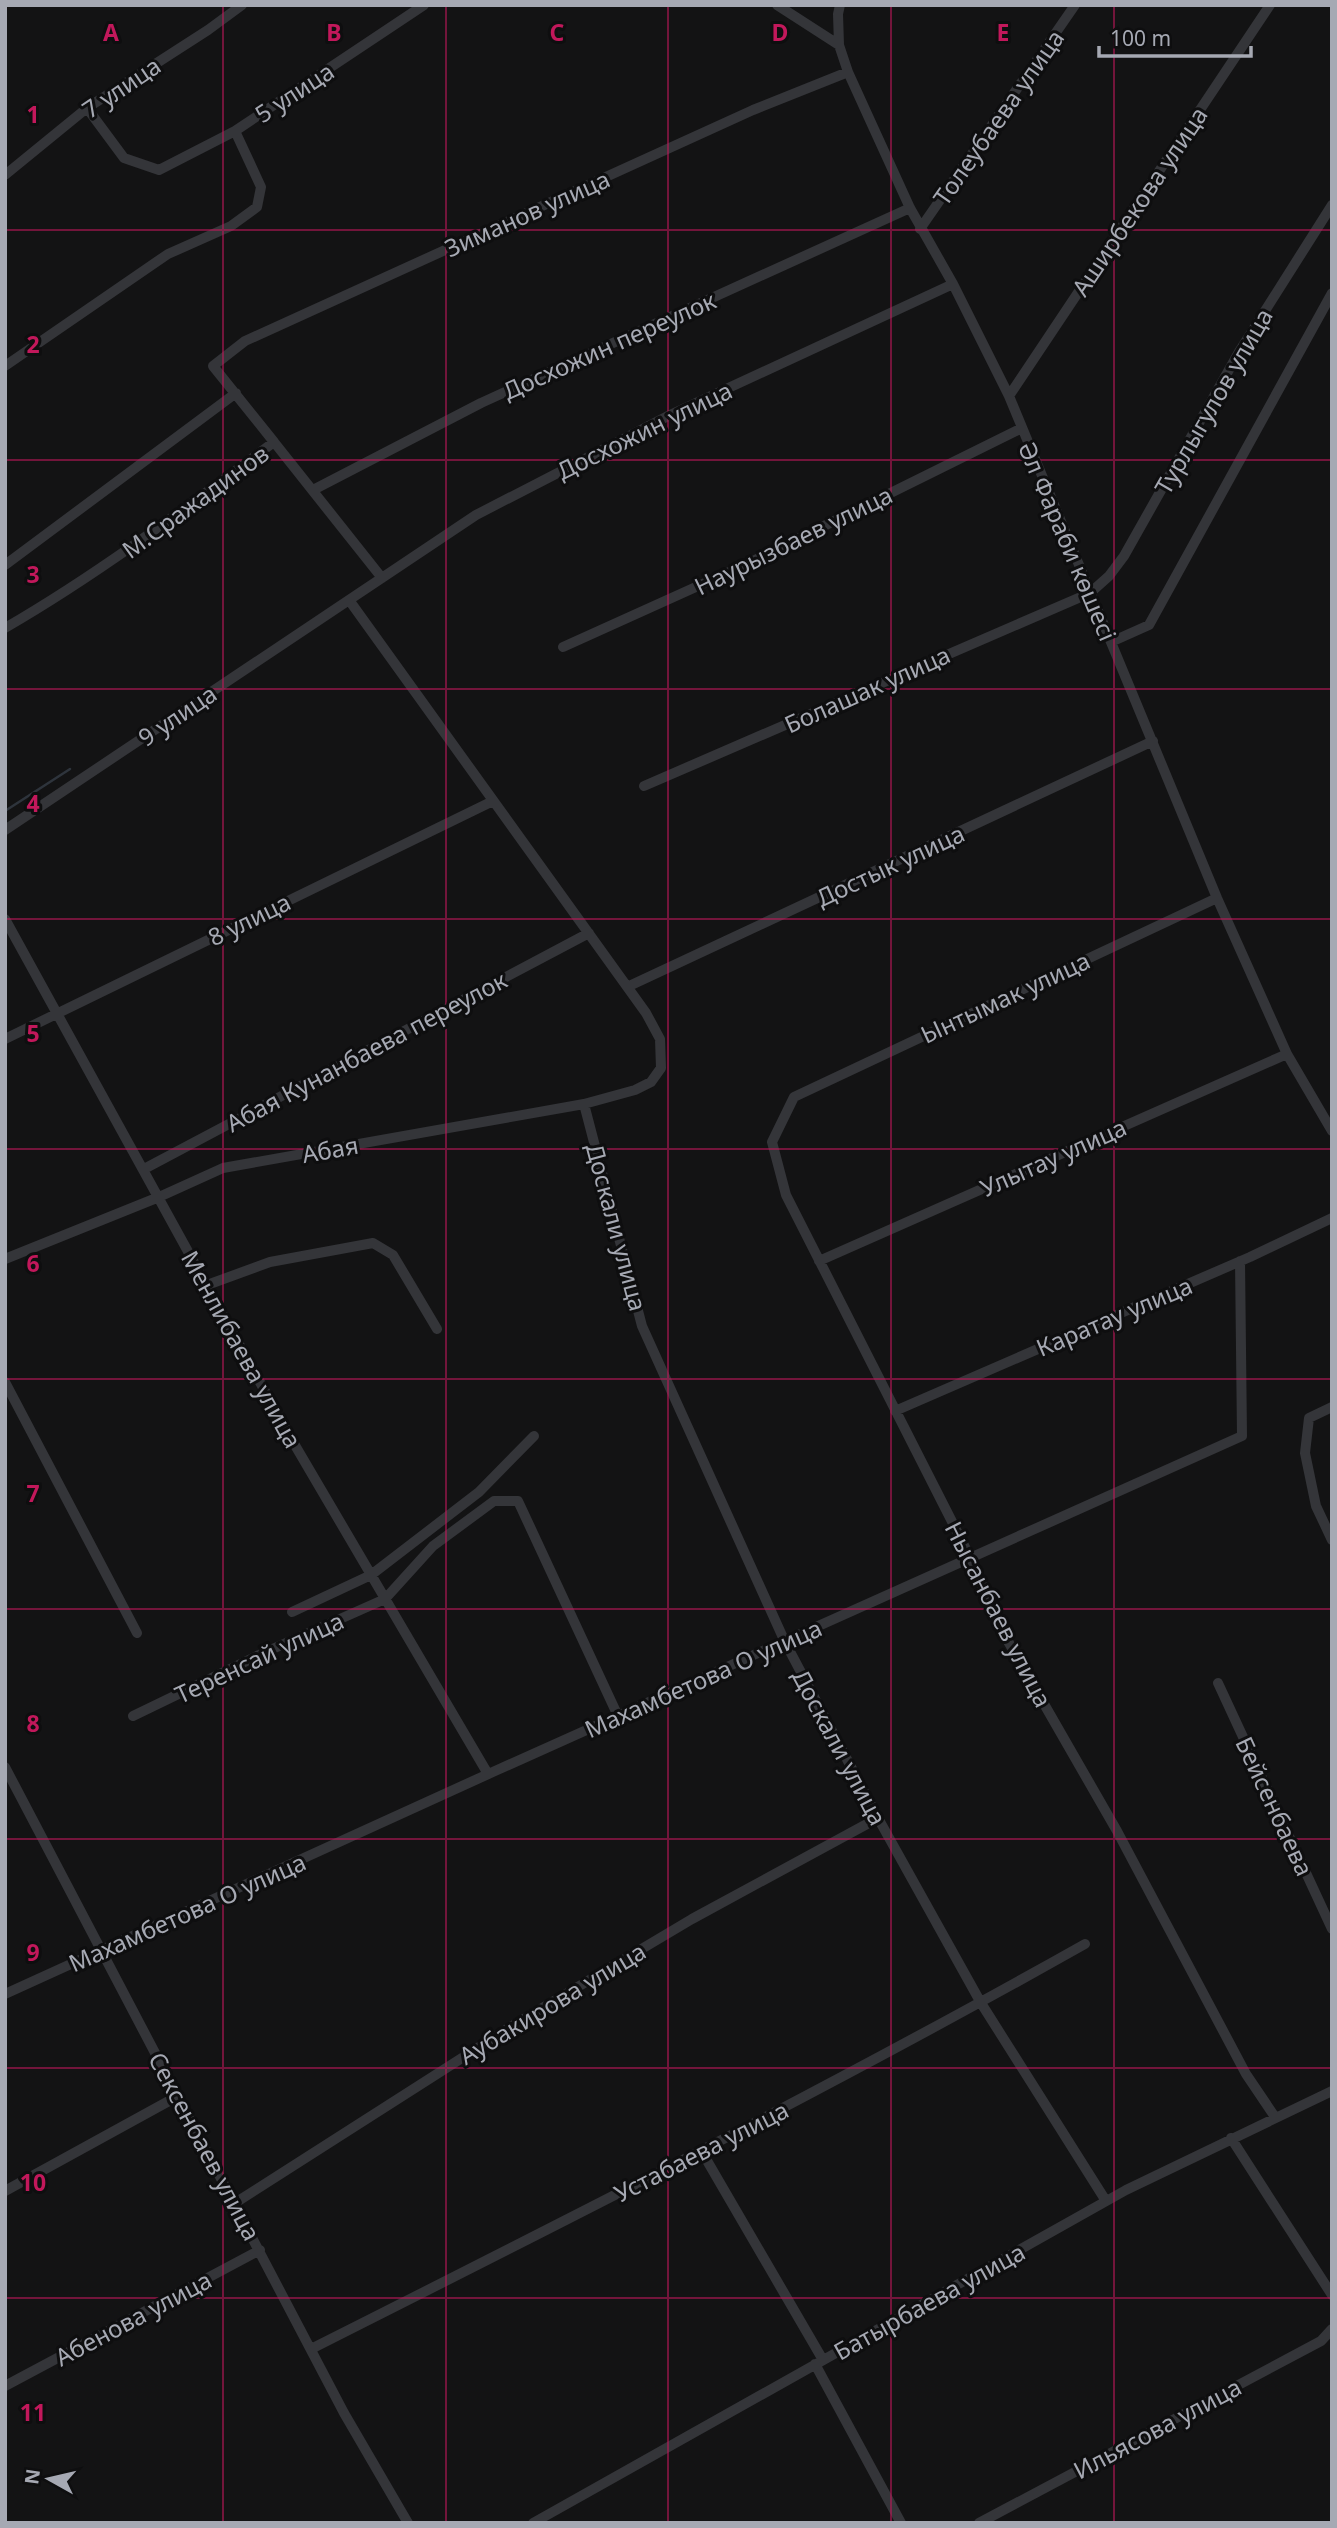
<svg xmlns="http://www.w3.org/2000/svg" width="1337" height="2528" font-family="'Noto Sans',sans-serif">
	<rect width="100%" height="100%" fill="#131314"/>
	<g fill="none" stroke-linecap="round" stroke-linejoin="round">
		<path stroke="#2e343c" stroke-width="2.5" d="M5 811 70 769"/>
		<path stroke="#343539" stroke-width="10" d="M777 5 839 45
			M840 5 838 14 839 45 848 72 910 208 953 284 1009 396 1217 898 1287 1054 1332 1131
			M87 108 124 158 159 170 235 131 424 5
			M5 175 87 108 208 30 242 5
			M920 229 1075 5
			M5 366 168 254 231 226 257 207 261 187 235 131
			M1009 396 1270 5
			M274 442 213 366 245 341 753 110 848 72
			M313 490 481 403 910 208
			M5 565 236 393
			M5 628C100 573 187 507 274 442L382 578
			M1111 642 1149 625 1332 293
			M563 647 749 563 1020 429
			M644 786 1090 593 1109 576 1124 556 1239 352 1332 205
			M5 830 476 515 670 415 953 284
			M1217 898 794 1097 772 1142 786 1195 971 1559 1001 1629 1117 1831 1246 2074 1275 2117
			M5 919 289 1435 488 1774
			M627 987 1153 741
			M5 1039 493 801
			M584 1104 642 1326 785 1642 878 1818 981 2003 1106 2201
			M144 1169 589 933
			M5 1259 159 1197 223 1168 584 1104 635 1090 651 1082 661 1068 660 1039 646 1013 349 600
			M819 1261 1287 1054
			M207 1285 270 1262 373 1243 393 1255 437 1329
			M5 1382 137 1633
			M1332 1407 1309 1418 1305 1453 1316 1506 1332 1540
			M895 1411 1250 1257 1332 1218
			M292 1612 371 1575 479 1492 534 1436
			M1218 1683 1332 1929
			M133 1716 259 1655 385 1599 433 1546 494 1501H518L618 1716
			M5 1767 344 2413 408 2523
			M5 1994 495 1771 1242 1436 1240 1261
			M1231 2138 1332 2295
			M702 2152 823 2360
			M5 2191 178 2096
			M235 2203 512 2026 692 1919 878 1818
			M311 2349C571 2218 831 2087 1085 1944
			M815 2364 901 2523
			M5 2386 260 2250
			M533 2523 1126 2190 1332 2091
			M979 2523 1321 2341 1332 2329"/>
	</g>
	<path fill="none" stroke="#c2185b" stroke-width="2" stroke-opacity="0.55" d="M223 5V2523M446 5V2523M668 5V2523M891 5V2523M1114 5V2523M5 230H1332M5 460H1332M5 689H1332M5 919H1332M5 1149H1332M5 1379H1332M5 1609H1332M5 1839H1332M5 2068H1332M5 2298H1332"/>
	<g text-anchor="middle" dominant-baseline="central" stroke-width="6" stroke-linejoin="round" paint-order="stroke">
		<g font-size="24" fill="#a6a9b3" stroke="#0e0e0f">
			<text transform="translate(121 87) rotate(-34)">7 улица</text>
			<text transform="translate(294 92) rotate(-33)">5 улица</text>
			<text transform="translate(998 117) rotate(-55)">Толеубаева улица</text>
			<text transform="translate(1139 201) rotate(-56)">Аширбекова улица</text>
			<text transform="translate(527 213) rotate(-24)">Зиманов улица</text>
			<text transform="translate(609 345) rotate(-24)">Досхожин переулок</text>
			<text transform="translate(1213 401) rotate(-60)">Турлыгулов улица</text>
			<text transform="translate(644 430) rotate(-26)">Досхожин улица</text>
			<text transform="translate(195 501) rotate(-36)">М.Сражадинов</text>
			<text transform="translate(793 540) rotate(-26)">Наурызбаев улица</text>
			<text transform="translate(1068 541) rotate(67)">Әл Фараби көшесі</text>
			<text transform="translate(867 689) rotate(-24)">Болашак улица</text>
			<text transform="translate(177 715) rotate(-34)">9 улица</text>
			<text transform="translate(890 865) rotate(-25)">Достык улица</text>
			<text transform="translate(249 919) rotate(-26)">8 улица</text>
			<text transform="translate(1005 997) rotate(-25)">Ынтымак улица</text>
			<text transform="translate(366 1051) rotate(-28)">Абая Кунанбаева переулок</text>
			<text transform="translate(330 1149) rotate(-10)">Абая</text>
			<text transform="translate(1053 1157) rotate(-24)">Улытау улица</text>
			<text transform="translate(617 1227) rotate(75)">Доскали улица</text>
			<text transform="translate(1114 1316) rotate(-23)">Каратау улица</text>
			<text transform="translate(242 1349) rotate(61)">Менлибаева улица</text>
			<text transform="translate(999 1614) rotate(63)">Нысанбаев улица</text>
			<text transform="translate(259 1657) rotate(-25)">Теренсай улица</text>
			<text transform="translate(703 1678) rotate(-24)">Махамбетова О улица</text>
			<text transform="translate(840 1747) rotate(62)">Доскали улица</text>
			<text transform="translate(1275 1806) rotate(65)">Бейсенбаева</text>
			<text transform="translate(187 1912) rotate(-24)">Махамбетова О улица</text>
			<text transform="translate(552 2003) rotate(-31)">Аубакирова улица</text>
			<text transform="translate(205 2146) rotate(62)">Сексенбаев улица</text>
			<text transform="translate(701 2151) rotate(-27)">Устабаева улица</text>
			<text transform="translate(929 2301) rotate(-29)">Батырбаева улица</text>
			<text transform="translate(133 2318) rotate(-28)">Абенова улица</text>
			<text transform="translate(1157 2428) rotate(-28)">Ильясова улица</text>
		</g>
	</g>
	<g font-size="23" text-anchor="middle" font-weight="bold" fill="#c2185b" stroke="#0e0e0f" stroke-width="6" stroke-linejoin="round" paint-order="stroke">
		<text x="111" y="41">A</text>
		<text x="334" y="41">B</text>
		<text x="557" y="41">C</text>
		<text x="780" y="41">D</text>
		<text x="1003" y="41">E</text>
		<text x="33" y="123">1</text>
		<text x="33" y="353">2</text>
		<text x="33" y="583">3</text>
		<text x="33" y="812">4</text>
		<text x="33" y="1042">5</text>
		<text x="33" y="1272">6</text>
		<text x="33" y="1502">7</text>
		<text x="33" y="1732">8</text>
		<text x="33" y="1961">9</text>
		<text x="33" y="2191">10</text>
		<text x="33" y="2421">11</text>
	</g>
	<rect width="1337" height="2528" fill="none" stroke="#a6a9b3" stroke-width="14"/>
	<g transform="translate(49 2479) rotate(278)" stroke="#0e0e0f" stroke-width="5" paint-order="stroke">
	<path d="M0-5L12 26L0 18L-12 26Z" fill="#a6a9b3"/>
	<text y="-10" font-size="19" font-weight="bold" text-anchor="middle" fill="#a6a9b3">N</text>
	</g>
	<path d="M1099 46v10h152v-10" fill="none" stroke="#a6a9b3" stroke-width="3.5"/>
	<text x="1110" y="46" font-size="21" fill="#a6a9b3" stroke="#0e0e0f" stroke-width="5" paint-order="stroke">100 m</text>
</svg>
